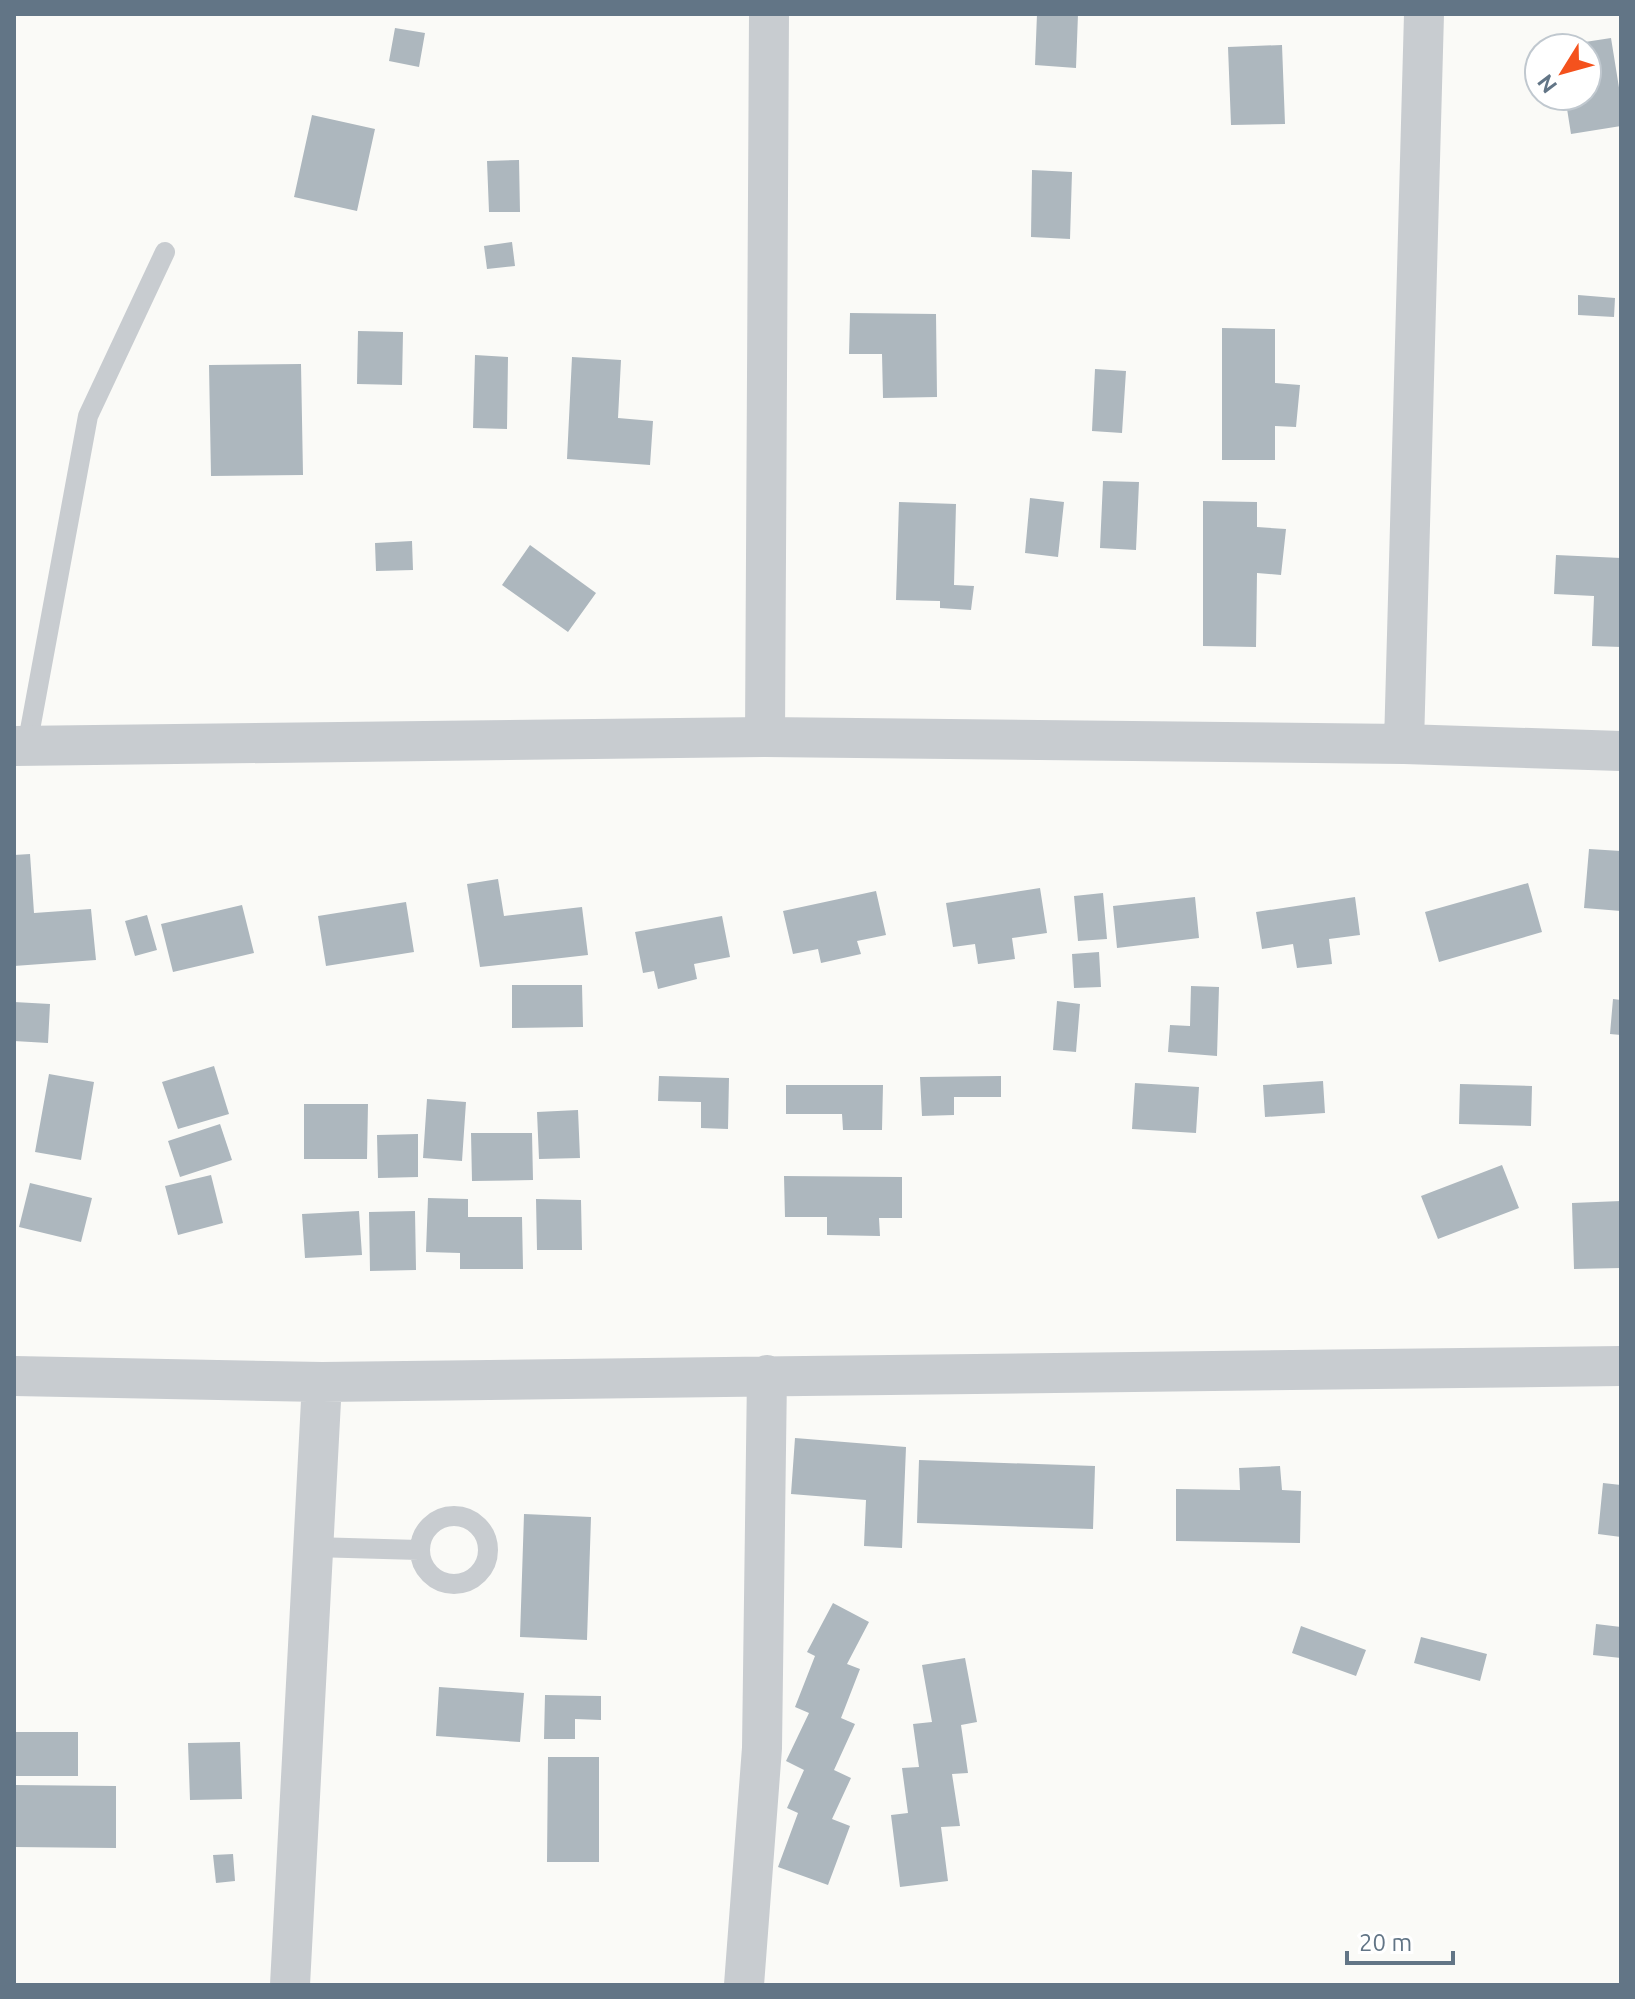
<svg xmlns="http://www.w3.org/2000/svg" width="1635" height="1999" font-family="Ubuntu,sans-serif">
	<rect width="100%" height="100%" fill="#fafaf7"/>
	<path fill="#adb7be" d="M1037 14H1078L1076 68 1035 65Z
		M395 28 425 33 419 67 389 61Z
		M1611 38 1621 100V126L1571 134 1565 96H1587V48L1559 46Z
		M1282 45 1285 124 1231 125 1228 47Z
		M312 115 375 129 357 211 294 197Z
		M519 160 520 212H489L487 161Z
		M1032 170 1072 172 1070 239 1031 237Z
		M512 242 515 266 487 269 484 246Z
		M1578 295 1615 298 1614 317 1578 315Z
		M850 313 936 314 937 397 883 398 882 354H849Z
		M1222 328 1275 329V383L1300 385 1296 427 1275 426V460H1222Z
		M358 331 403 332 402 385 357 384Z
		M475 355 508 357 507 429 473 428Z
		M572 357 621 360 618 418 653 421 650 465 567 459Z
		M301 364 303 475 211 476 209 365Z
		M1095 369 1126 371 1122 433 1092 431Z
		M1103 481 1139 482 1136 550 1100 548Z
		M1030 498 1064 502 1058 557 1025 553Z
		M1203 501 1257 502V527L1286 529 1281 575 1257 573 1256 647 1203 646Z
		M899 502 956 504 954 585 974 586 971 610 940 608V601L896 600Z
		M412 541 413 570 376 571 375 543Z
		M530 545 596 593 568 632 502 585Z
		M1556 555 1621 558V647L1592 646 1594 596 1554 594Z
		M1589 849 1621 851V911L1584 908Z
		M30 854 34 913 91 909 96 960 14 966V855Z
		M498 879 504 916 582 907 588 955 480 967 467 884Z
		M1528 883 1542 932 1439 962 1425 912Z
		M1040 888 1047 933 1012 938 1015 959 978 964 975 944 953 947 946 903Z
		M876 891 886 935 857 941 861 954 821 963 818 949 793 954 783 911Z
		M1103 893 1107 939 1078 941 1074 896Z
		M1195 897 1199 938 1117 948 1113 906Z
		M1355 897 1360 935 1329 939 1332 964 1297 968 1293 944 1262 949 1256 912Z
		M406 902 414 952 326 966 318 916Z
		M242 905 254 953 173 972 161 924Z
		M147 915 157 950 135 956 125 921Z
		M722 916 730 957 694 964 697 979 658 989 654 971 643 973 635 932Z
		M1099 952 1101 987 1074 988 1072 954Z
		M512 985H582L583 1027 512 1028Z
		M1191 986 1219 987 1217 1056 1168 1052 1170 1025 1190 1026Z
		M1613 999 1621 1000V1035L1610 1034Z
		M1057 1001 1080 1004 1076 1052 1053 1050Z
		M14 1002 50 1004 48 1043 14 1041Z
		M214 1066 229 1114 178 1129 162 1082Z
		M49 1074 94 1082 81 1160 35 1152Z
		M659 1076 729 1078 728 1129 701 1128V1102L658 1101Z
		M1001 1076V1097H954V1115L922 1116 920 1077Z
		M1323 1081 1325 1113 1265 1117 1263 1085Z
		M1135 1083 1199 1087 1196 1133 1132 1129Z
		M1460 1084 1532 1086 1531 1126 1459 1124Z
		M786 1085H883L882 1130H843L842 1114H786Z
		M427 1099 466 1102 462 1161 423 1158Z
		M304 1104H368L367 1159H304Z
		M578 1110 580 1158 539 1159 537 1112Z
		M220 1124 232 1160 180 1177 168 1141Z
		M471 1133H532L533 1180 472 1181Z
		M418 1134V1177L378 1178 377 1135Z
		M1502 1165 1519 1208 1438 1239 1421 1196Z
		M211 1175 223 1223 178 1235 165 1186Z
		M784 1176 902 1177V1218H879L880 1236 827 1235V1217H785Z
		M30 1183 92 1198 81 1242 19 1227Z
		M428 1198 468 1199V1217H522L523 1269H460V1253L426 1252Z
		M536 1199 581 1200 582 1250H537Z
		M1621 1201V1268L1574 1269 1572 1203Z
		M359 1211 362 1255 305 1258 302 1214Z
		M415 1211 416 1270 370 1271 369 1212Z
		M795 1438 906 1447 902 1548 864 1546 866 1500 791 1494Z
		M919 1460 1095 1466 1093 1529 917 1523Z
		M1280 1466 1282 1490 1301 1491 1300 1543 1176 1541V1489L1240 1490 1239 1468Z
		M1603 1483 1621 1485V1537L1598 1534Z
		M524 1514 591 1517 587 1640 520 1637Z
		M833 1603 869 1622 847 1664 860 1669 841 1718 855 1724 834 1770 851 1778 832 1819 850 1826 828 1885 778 1867 798 1813 787 1808 804 1770 786 1761 809 1713 795 1707 815 1656 807 1652Z
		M1596 1624 1621 1627V1658L1593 1655Z
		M1301 1626 1366 1650 1356 1676 1292 1653Z
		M1421 1637 1487 1654 1480 1681 1414 1663Z
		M965 1658 977 1722 961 1725 968 1773 952 1774 960 1826 941 1827 948 1881 900 1887 891 1815 908 1813 902 1768 919 1767 913 1724 932 1722 922 1665Z
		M439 1687 524 1693 520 1742 436 1736Z
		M545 1695 601 1696V1720L575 1719V1739H544Z
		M14 1732H78V1776H14Z
		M240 1742 242 1799 190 1800 188 1743Z
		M548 1757H599V1862H547Z
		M14 1785 116 1786V1848L14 1847Z
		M233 1854 235 1881 216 1883 213 1855Z"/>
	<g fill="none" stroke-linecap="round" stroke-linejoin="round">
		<path stroke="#c8ccd0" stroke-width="20" d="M27 746 88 416 165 252
			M420 1550a34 34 0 1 1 68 0a34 34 0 1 1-68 0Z
			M313 1547 419 1550"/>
		<path stroke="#c8ccd0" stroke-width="40" d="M765 737 769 14
			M1404 744 1424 14
			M14 746 765 737 1404 744 1621 751
			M14 1376 322 1382 1621 1366
			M290 1985 322 1382
			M744 1985 762 1748 767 1375"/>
	</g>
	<rect width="1635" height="1999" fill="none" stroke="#627586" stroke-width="32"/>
	<g transform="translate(1563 72) rotate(233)"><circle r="38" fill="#ffffff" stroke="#c0c8cf" stroke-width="2"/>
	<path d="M0-6L14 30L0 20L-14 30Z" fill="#f4521d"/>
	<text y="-12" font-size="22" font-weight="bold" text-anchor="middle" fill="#627586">N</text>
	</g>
	<path d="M1347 1951v12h106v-12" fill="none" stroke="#627586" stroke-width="4"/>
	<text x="1359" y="1951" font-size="24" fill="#627586" stroke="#ffffff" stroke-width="6" paint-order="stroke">20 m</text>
</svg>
